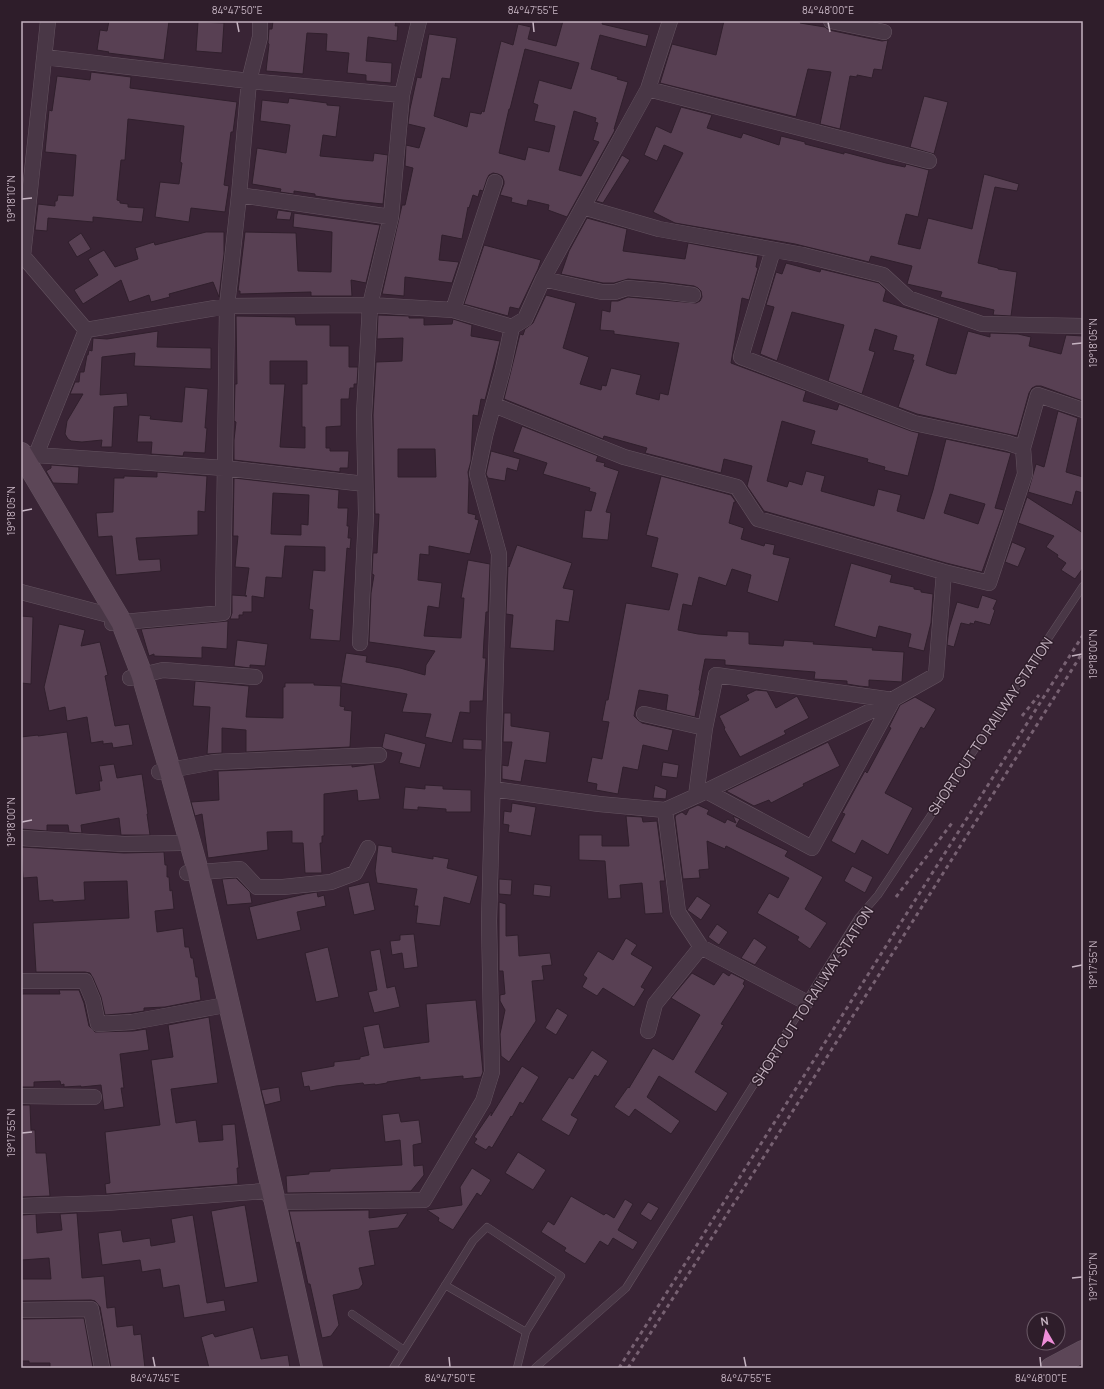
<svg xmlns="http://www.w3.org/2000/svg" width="1104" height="1389" font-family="Manrope,sans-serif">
	<rect width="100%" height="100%" fill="#392435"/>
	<path fill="#584053" stroke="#301f2c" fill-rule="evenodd" d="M109 21H169L164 60 108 53 109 52 97 50 100 30 107 31Z
		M273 21H396L395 26H398L397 41 368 37 366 61 392 63 391 83 366 81V75L347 73 349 53 326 51 327 34 307 33 303 74 266 71 269 44 268 43 269 29H272Z
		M563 21H603L602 24 649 35 646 47 600 35 591 69 618 77 617 79 628 82 614 129H615L614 132 567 217 548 210 549 205 528 200 527 206 511 202 512 198 500 195 504 184V181L502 176 498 174 493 173 489 175 487 179 483 191 480 190 478 197 473 195 469 208 468 207 462 239 442 235 439 260 459 262 452 283 405 277 404 296 382 294 402 205H405L413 168 405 166 406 145 419 148 425 128 408 124 410 109 417 77 421 78 429 34 457 38 450 79 442 78 434 116 467 127 470 112 481 114 482 111 484 112 501 41 513 45 518 24 531 27 528 39 556 46ZM525 49 579 63 571 89 539 80 533 103 538 105 534 121 555 126 549 152 528 147 525 160 499 153 509 109H510ZM574 111 596 118 595 122 598 123 593 140 599 142 581 176 559 170Z
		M724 21H801L800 23 825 27 829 30 882 41 888 40 882 70 874 69 872 78 857 75V77L850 76 840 129 820 124 831 72 808 69 796 117 660 83 672 44 716 55Z
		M198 22 224 23 222 53 196 51Z
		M91 72 131 77 130 88 237 102 233 132H231L224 185 229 186 225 212 191 208 189 222 155 217 160 182 179 184 182 163 180 162 184 126 128 119 125 160H121L117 200 120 201V203L128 204V207L144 208 142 222 93 217V222L48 218 47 231 35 230 38 204 55 206V201H57L58 195 73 196 76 155 45 152 49 110 52 111 57 76 90 80Z
		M924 96 948 102 934 154 910 147Z
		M289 98 327 103V105L340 106 336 137 323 135 320 156 373 161 374 153 388 155 383 204 343 200 315 196V194L294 191V194L280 192 281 189 252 184 257 148 286 153 290 125 260 121 262 100 288 103Z
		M681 107 712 115 707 128 741 138 743 133 779 145 781 136 805 142V144L844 154V152L886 163 905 167 906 164 929 170 918 217 906 214 898 244 920 249 928 218 972 229 984 174 1019 184 1017 191 995 187 978 263 998 268V269L1017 272 1011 316 993 315 994 310 940 297 942 292 907 284 912 266 871 256 869 262 795 244 675 223 653 212 683 153 664 145 657 161 644 155 656 126 671 133Z
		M622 155 630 160 603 203 596 201Z
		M278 210 292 212 290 220 276 219Z
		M294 213 380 225 366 283 351 280 352 296H311V292L240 294V291H238L245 232 296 233 298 271 331 272 332 232 293 227Z
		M587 218 627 229 623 251 685 259 688 243 758 256 756 267 758 268 749 300 742 298 731 363 806 391 803 401 837 410 839 404 911 431 919 433 908 476 884 470 885 467 867 462 868 459 811 444 815 431 782 421 767 481 787 487 789 481 802 485 806 471 825 476 821 491 874 506 878 489 901 495 897 511 924 519 933 490 946 439 1011 453 995 508 1004 510 982 572 946 563 764 511 747 486 752 466 724 459 721 473 645 453 647 448 604 436 603 439 504 399 520 334 523 335 525 329 533 323 546 295 576 303 563 348 589 357 580 384 601 390 602 385 606 386 611 368 641 375 636 394 659 400 660 393 668 395 679 343 614 334V331L600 330 602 310 610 312 611 301H618L628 297 696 303 700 301 702 297 701 291 698 288 694 286 663 282 628 279 614 283H603L561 274 569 251ZM950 494 985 504 978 524 944 513Z
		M206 232H224V254L219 297 213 282 169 294 170 297 151 302 149 295 129 302 121 280 83 304 74 290 98 275 88 259 104 250 115 267 138 259 135 248 154 242 155 245Z
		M81 233 91 249 77 257 68 242Z
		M484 245 541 260 538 269 519 309 510 307 508 316 464 304Z
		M786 263 820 272 821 269 879 283 886 290 883 301 939 318 926 365 949 373 956 374 968 331 990 337V333L1018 334 1031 337 1029 346 1061 354 1066 335 1083 336V401L1041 386H1036L1032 388 1029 393 1017 436 917 414 898 407 914 360H912L914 355 893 350 897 336 875 329 869 350 875 352 862 394 828 381 844 325 792 312 777 361 760 354 774 307 766 305 776 272 782 274Z
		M378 315 409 316V318H424V325L452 324 453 319 472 325 471 336 500 341 485 400 481 399 478 416 473 415 471 461 468 472 469 480 468 513 476 515 475 519 479 520 470 554 429 546V555L420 554 418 580 442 583 439 608 428 606 424 636 461 638 464 598H461L468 560 490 564 488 612H486L484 639 483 658H486L483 701H470V713L460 712 452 743 425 737 431 714 402 712 407 694 341 683 346 653 367 656 366 662 400 668 425 675 426 665 435 651 369 642 371 593 374 575 372 574 373 553H377L379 514H375L373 415 376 362 402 361 403 338 377 339ZM398 449H435L436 477H398Z
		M236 316 295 317 296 325H330V346H349V367H358L357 384H354V388H350L349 399H341V426L326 427V448H330V451H349L348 468H340V472L234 460V440L236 422 234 421 235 384H237ZM270 361H307V384H302V427H305V448L280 447 285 384H270Z
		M158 331 157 347 211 348V369L134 366 135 353 102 357 100 395 127 393 128 406 114 407 112 447H101L102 440 82 442 71 441 68 439 65 434 67 421 83 394H70L75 382H79L80 372H84L87 355H88L89 350 92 351 93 338 107 339Z
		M185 387 208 389 205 428H207L205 453 184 452 183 456 151 454 152 442H137L139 415 151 416 150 419 182 422Z
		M1058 411 1078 418 1066 472 1083 477V493L1076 491 1072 505 1028 492 1036 464 1044 467Z
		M522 426 598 456 596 461 605 463 604 466 619 471 606 512 611 513 608 540 582 538 585 510 591 511 596 493 589 491 590 488 543 474 547 463 513 452Z
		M491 451 520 459 517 471 507 468 505 481 488 478 486 474Z
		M51 465 79 467 78 484 53 483 46 471 51 468Z
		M157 472 207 476 205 512 198 511V535L136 538 139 560 160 559 161 571 116 575 112 536 98 537 96 513 113 512 114 478H124V476L157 477Z
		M661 476 731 495 736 502H734L729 523 744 528 741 539 764 546 765 543 775 545 773 554 790 558 778 602 747 592 751 575 732 569 726 586 699 577 692 606 683 604 678 630 698 634 727 636V631L749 632V644L783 646 784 640 814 642 813 644 873 648 872 650 904 652 902 682 869 680V687L859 686 847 684V681L814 679 815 672 725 665V660L705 659 699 690 700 691 695 717 666 710 668 695 639 690 634 716 638 720 642 723 673 730 668 751 643 745 638 770 623 767 618 794 596 790 597 784 587 782 592 757 602 759 609 722 602 721 606 700H608L626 603 669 610 678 574 651 567 658 538 646 535Z
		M234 478 339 490 338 508H348L347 526H349L348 538H351L350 549 347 548 340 641 310 639 313 610 309 609 313 570 325 571V547L285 546 282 578 266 577 264 598 252 596V612H243V615H239V619H230L232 613V595L247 596H245L249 568 235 567 238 536H233ZM273 493 309 495 308 525 301 524V535L271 534Z
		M1027 497 1083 533V568L1075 579 1061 570 1066 563 1057 557 1058 555 1046 547 1054 536 1018 523Z
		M1012 542 1026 548 1018 567 1005 562Z
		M517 545 572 563 563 588 574 590 569 622 556 620 554 651 510 648 513 615 506 614 508 566 509 567Z
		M851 563 892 575 890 582 914 587V589L921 590V592L933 594 931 623 924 651 908 647 911 634 879 626 876 638 834 626Z
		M982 595 997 600 993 609 995 610 990 625 975 621 974 624 970 623V625L961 623 954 647 947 645 949 628 957 602 978 608Z
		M21 616 33 617 31 684 21 683Z
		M228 621 227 649 202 647V658L154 656V654L149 656 141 629Z
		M59 624 85 630 81 646 100 642 108 675 105 676 115 726 129 724 133 745 113 748 112 743 103 744V741L91 743 87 717 67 721 65 707 49 711 44 687Z
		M237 640 268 644 265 666 250 665V668L234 666Z
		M195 681 249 686 246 717 283 718V687H285V683H314V685L341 686 340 706 345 707 344 710 352 711 350 747 246 752V730L222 728V753L207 754 210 707 193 706Z
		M756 690 767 691 776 708 797 696 809 718 784 731 786 734 740 757 724 729 725 728 719 716 749 700 746 695Z
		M915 697 936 709 924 729 921 727 885 793 913 808 888 855 862 840 855 854 831 841 845 814 842 813 861 778 865 771 867 773 891 728 889 727 900 705Z
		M504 713H511V726L550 732 546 763 525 760 521 782 502 779V765L508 766 512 742H503Z
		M67 732 76 794 100 790 99 781H102L99 766 114 764 117 778 142 774 148 814H147L150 835H121L119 818 81 825 82 833 69 832 68 825H47V831L21 829V737L38 735V736Z
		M385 733 426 744 420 768 399 763 402 753 385 749 382 747Z
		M463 739 482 740V750L463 749Z
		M828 742 840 766 803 784 804 786 771 803 769 800 754 806 726 791Z
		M663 762 679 765 677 778 661 776Z
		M374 764 380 799 358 801 357 790 324 794V836H322V843H320L322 873H305L303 843H292V831L267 832 268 850 208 858 202 814 195 816 191 802 219 800 218 771 352 765V767Z
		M425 785 443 786V789L471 790V812H446V809L418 807V810L403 809 405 787 425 789Z
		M655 785 667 790 666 799 653 798Z
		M512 803 536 807 531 836 508 832 509 825 503 824 504 811 511 812Z
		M698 805 709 810 707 814 725 823 727 819 736 823 733 816 740 819 736 826 788 851 785 856 823 877 805 909 827 923 810 949 797 940 799 937 757 913 769 893 778 898 789 878 726 846 725 849 707 841 709 869 699 870 700 878 683 879 675 817 676 815 682 812 686 815 689 809Z
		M626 816 642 817 643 822 657 821 665 881H660L663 913 645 914 642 883 620 885 621 898 608 899 605 861 579 860V835H602V846H629Z
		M378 845 392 847V852L433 859V856L449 859 447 868 478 876 470 904 444 897 440 926 416 923 418 906H414L417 889 377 883 375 871Z
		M21 847 124 853 164 852 165 865H167V877H169L170 891 172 890 174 909 155 911 157 932 183 928 185 947H189L191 958H193L196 977H198L201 1000 165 1007 144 1008V1011L131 1013 105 1015 101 997 93 978 90 973 85 972H36L33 923 129 918 127 881 84 882 85 900 53 902V900L39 901 37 877 23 878Z
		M852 866 873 877 865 893 844 881Z
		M236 878 250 892 252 903 227 905 222 879Z
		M499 879 512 880 511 895 499 894Z
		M369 882 375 910 354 915 348 887Z
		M534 884 551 886 550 897 533 895Z
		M317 892 318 897 324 895 326 906 297 912 301 930 257 940 249 907 305 894Z
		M697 896 711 905 701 920 687 910Z
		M499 902 506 904V936L518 935 519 956 550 953 552 965 542 966 544 980 532 981 536 1021 509 1062 501 1056 500 1034 505 1010 500 1001V995L505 994 503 971H499Z
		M717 924 728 932 719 945 708 937Z
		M414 934 418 967 404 969 402 953 392 955 390 941 400 940V935Z
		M626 938 637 945 631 954 653 967 641 987 645 989 634 1007 603 988 597 996 582 987 587 978 583 975 598 951 613 960Z
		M754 938 767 947 755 965 741 958Z
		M328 947 339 997 316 1002 305 953Z
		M380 949 387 988 395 986 400 1007 374 1013 368 992 377 990 370 951Z
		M723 972 729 976 731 973 745 980 743 984 745 986 721 1024 724 1025 695 1072 728 1093 716 1112 659 1076 647 1097 680 1121 671 1134 635 1109 629 1117 614 1107 628 1087 629 1088 653 1048 673 1060 700 1015 671 998 692 973 714 985Z
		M59 990H79L84 1003 89 1026 95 1032 133 1031 146 1029 149 1050 120 1054 124 1088H121L124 1107 104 1110 101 1085 81 1087V1086L64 1087V1084L61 1085 60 1081 34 1082V1087H21V994H60Z
		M476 1000 483 1072 481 1077 463 1079V1076L420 1080V1077L387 1082V1083L375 1085V1084L364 1085 363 1083 336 1086 310 1091 309 1086 304 1087 301 1072 334 1066V1062L360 1059V1057L369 1055 363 1027 379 1024 384 1048 429 1042 426 1004Z
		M557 1008 568 1015 556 1035 545 1028Z
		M209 1017 218 1083 171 1089 176 1123 196 1120 199 1142 223 1140 222 1125 235 1124 239 1168H237L238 1184 106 1194 105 1184 110 1183 105 1132 160 1125 151 1060 173 1057 168 1025Z
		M592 1050 608 1061 598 1077 595 1075 571 1115 578 1119 569 1136 541 1120 569 1077 573 1079Z
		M522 1066 539 1077 523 1104 520 1102 512 1117 511 1116 492 1148 489 1146 486 1150 474 1143 477 1139 474 1137 491 1112V1116Z
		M279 1087 281 1101 265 1105 261 1090Z
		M21 1105H30L31 1130H35L36 1153H46L50 1196 22 1197Z
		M399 1113 401 1122 419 1120 422 1143 413 1145 414 1166 423 1165 424 1175 411 1191 287 1193 286 1176 309 1174V1172L330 1171V1169L402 1165 400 1140 385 1142 382 1115Z
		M518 1152 546 1170 533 1190 505 1173Z
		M472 1168 491 1180 481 1196 477 1193 453 1230 438 1221 439 1218 427 1210 462 1205 460 1187Z
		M571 1196 604 1215 606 1213 614 1218 625 1199 633 1204 618 1230 638 1242 633 1250 613 1238 608 1246 600 1241 585 1264 564 1251 566 1248 541 1232 548 1221 554 1225Z
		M648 1202 659 1208 651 1221 640 1214Z
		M245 1205 258 1282 225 1288 211 1211Z
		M369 1210V1218L408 1213 398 1228 369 1231 375 1265 359 1268 363 1284 359 1289 333 1295 339 1325 331 1336 322 1338 310 1284H308L299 1242 296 1243 289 1211Z
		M77 1213 82 1278 104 1276 107 1308 115 1307 117 1327 133 1325 134 1335 141 1334 145 1368H111L100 1307 95 1301 91 1300 21 1301V1279H51L49 1258 22 1260 21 1219H22V1215L36 1214 37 1233 62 1230 60 1214Z
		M193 1215 207 1303 224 1300 226 1311 184 1318 179 1285 163 1288 160 1269 142 1272 140 1260 102 1265 98 1233 121 1230 123 1242 150 1238 151 1246 175 1242 171 1219Z
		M84 1318 93 1368H50V1363H29V1361H21V1319Z
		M253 1327 261 1359 288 1355 290 1368H209L201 1337 213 1333 215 1337Z"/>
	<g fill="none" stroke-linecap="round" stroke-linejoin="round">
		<g stroke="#645360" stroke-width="8">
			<path id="lane" d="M445 1285 526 1332
				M352 1314 404 1350
				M393 1368 473 1241 487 1227 561 1276 526 1332 517 1368
				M535 1368 626 1288 859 917 878 895 1083 586"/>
		</g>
		<g stroke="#645360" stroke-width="16">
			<path id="street" d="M831 21 884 32
				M44 57 249 81 402 95
				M648 89 929 161
				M239 195 391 217
				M583 207 659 229 803 255 883 275 908 298 982 324 1083 326
				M773 250 741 357 914 423 1008 443 1023 448 1038 395 1083 410
				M21 256H23L86 330
				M23 256 48 21
				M543 279 602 292H615L627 288 662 291 693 295
				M453 310 495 182
				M86 330 227 306 370 305 453 310 512 327
				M21 454 224 468 365 484
				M36 455 86 330
				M944 572 989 583 1025 474 1023 448
				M21 592 105 614
				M112 623 223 613 227 306 239 195 249 81 260 37V21
				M360 643 366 514 364 415 370 305 391 217 402 95 419 21
				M130 678 163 670 255 677
				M644 714 705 728
				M159 772 214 762 379 755
				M493 789 599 804 665 810 696 796 881 706 936 675 944 572 758 519 737 487 624 457 494 405
				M696 796 705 728 716 675 893 700 812 848 706 791
				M665 810 678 912 701 947 806 1002
				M21 838 124 844 180 843
				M187 873 240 869 257 887H283L331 882 355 873 368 848
				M21 981H85L93 1000 98 1024 132 1022 220 1006
				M648 1031 655 1004 701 947
				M21 1096 94 1097
				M21 1206 106 1203 265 1191 275 1202 424 1200 483 1101 492 1072 489 921 499 554 477 474 485 436 503 369 512 327 525 319 543 279 648 89 670 21
				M21 1310 91 1309 102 1368"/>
		</g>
		<g stroke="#645360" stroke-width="22">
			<path id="secondary" d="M21 453 122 623 142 675 170 770 198 871 275 1202 312 1368
				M1051 1368 1083 1351"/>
		</g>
		<use href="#lane" stroke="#493746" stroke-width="7"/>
		<use href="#street" stroke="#493746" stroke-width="15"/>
		<use href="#secondary" stroke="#5c4657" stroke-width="21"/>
		<path stroke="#776172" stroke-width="3" stroke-dasharray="4 4" stroke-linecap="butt" d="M1022 716 1039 695
			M896 897 952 823
			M619 1368 1083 635
			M628 1368 758 1166 1083 652"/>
	</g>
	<path fill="none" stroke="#c5b3c1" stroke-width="1.5" d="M237 22 239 32M533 22 534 32M828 22 830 32M22 199 32 198M1072 344 1082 343M22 511 32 509M1072 656 1082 654M22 822 32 820M1072 967 1082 965M22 1133 32 1132M1072 1278 1082 1277M153 1357 155 1367M449 1357 450 1367M744 1357 746 1367M1040 1357 1041 1367"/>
	<g text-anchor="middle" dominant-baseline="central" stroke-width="3" stroke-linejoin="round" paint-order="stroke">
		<g font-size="14" fill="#c5b3c1" stroke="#2e1d2a">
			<text transform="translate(990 726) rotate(-56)">SHORTCUT TO RAILWAY STATION</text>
			<text transform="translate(812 996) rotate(-57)">SHORTCUT TO RAILWAY STATION</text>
		</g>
	</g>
	<rect width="1104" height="1389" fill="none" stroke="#2e1d2a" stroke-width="44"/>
	<g transform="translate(1046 1331) rotate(351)"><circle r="19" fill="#2e1d2a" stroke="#6a5966"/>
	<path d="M0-3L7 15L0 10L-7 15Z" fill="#ee8ed8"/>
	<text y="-6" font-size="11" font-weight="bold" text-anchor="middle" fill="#c5b3c1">N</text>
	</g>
	<rect x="22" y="22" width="1060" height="1345" fill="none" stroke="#c5b3c1" stroke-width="1.5"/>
	<g font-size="10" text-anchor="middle" fill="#c5b3c1">
		<text x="237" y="14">84°47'50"E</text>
		<text x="533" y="14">84°47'55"E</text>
		<text x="828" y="14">84°48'00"E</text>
		<text transform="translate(11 199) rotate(-90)" y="4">19°18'10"N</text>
		<text transform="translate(1093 343) rotate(-90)" y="4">19°18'05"N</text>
		<text transform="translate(11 511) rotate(-90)" y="4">19°18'05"N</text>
		<text transform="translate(1093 654) rotate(-90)" y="4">19°18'00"N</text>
		<text transform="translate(11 822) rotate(-90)" y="4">19°18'00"N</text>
		<text transform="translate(1093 965) rotate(-90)" y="4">19°17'55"N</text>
		<text transform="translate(11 1133) rotate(-90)" y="4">19°17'55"N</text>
		<text transform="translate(1093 1277) rotate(-90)" y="4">19°17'50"N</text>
		<text x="155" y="1382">84°47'45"E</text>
		<text x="450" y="1382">84°47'50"E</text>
		<text x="746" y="1382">84°47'55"E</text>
		<text x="1041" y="1382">84°48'00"E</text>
	</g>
</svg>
